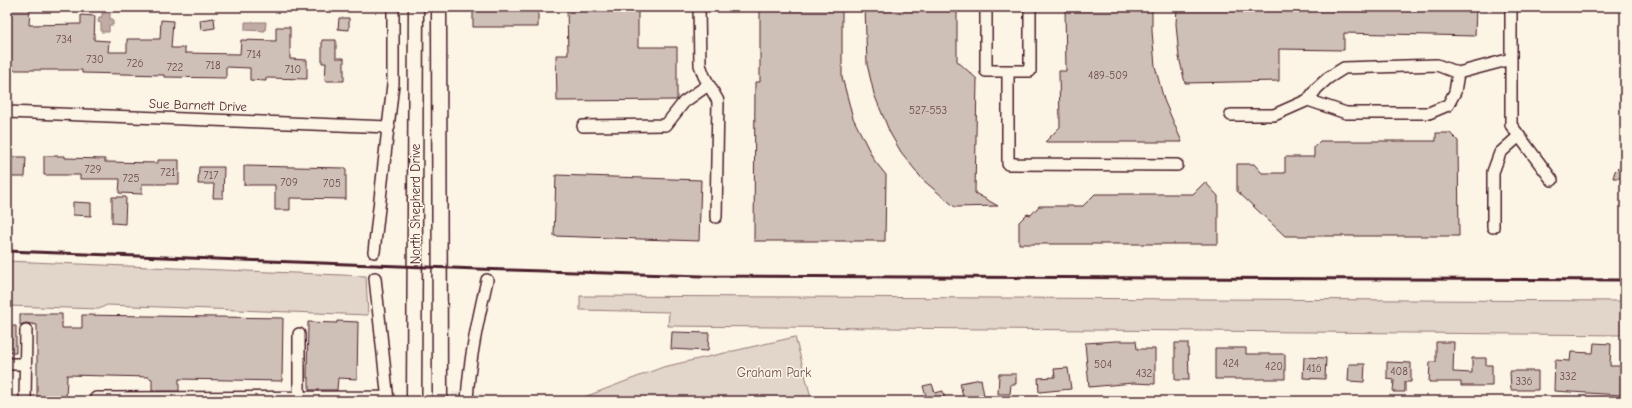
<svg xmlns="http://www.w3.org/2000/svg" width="1632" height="408" font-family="'Comic Neue',sans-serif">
	<rect width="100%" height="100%" fill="#fcf5e5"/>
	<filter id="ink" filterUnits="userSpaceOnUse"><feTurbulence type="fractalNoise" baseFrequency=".025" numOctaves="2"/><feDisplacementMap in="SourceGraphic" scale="8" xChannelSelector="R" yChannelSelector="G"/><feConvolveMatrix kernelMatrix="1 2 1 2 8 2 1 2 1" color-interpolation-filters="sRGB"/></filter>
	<g filter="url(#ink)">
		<path fill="#eee5d7" d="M452 392 550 397V401H452Z"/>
		<path fill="#e2d5ca" stroke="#967a7a" d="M7 261 366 276 368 315 107 305 99 309 7 306Z
			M580 296 1625 301V335L668 326 669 312 580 310Z
			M795 337 812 401H574L663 367Z"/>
		<path fill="#c0aca5" stroke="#917474" d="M102 13H110V19H113V25H109V32H101V23L98 22 99 17H102Z
			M245 22H266L265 31 245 30Z"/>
		<path fill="#cfc0b7" stroke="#4a1f2b" d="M11 7H30L29 25 81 24V15L95 16 94 40 109 41 108 52H127V39H160L161 20 173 21 171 48H185V53L240 54 241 40 276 41V27H290V59L307 60V79L266 78V81L250 80V68L226 67V78L164 77V75L82 73V70H7V20H11Z
			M473 7H538V27H473Z
			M567 7H638V47H677V100L557 101 556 55H568Z
			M760 7H842V77L853 118 874 160 886 175 885 241H754L755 82H760Z
			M865 7H957V61L977 79 975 193 998 206 955 207 923 180 901 152 890 133 874 94 867 64Z
			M1065 7H1152V31L1155 66 1164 100 1182 142H1045L1060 127 1059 71H1066Z
			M1177 7H1476L1475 36 1344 33V50L1279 49V81L1185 83 1179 57 1176 24Z
			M214 18 215 28 201 30 200 20Z
			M339 18H349V30L338 29Z
			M322 40H336V58H344V81H325L326 63H322Z
			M1436 133H1450L1458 141 1459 236H1285L1237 191V164H1254L1262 173H1285V157H1314V147L1320 141H1436Z
			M44 156H65V158L105 159V162L158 163V160H179V184H142V194L119 193 120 179H80V175H44Z
			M7 157H26L25 177H7Z
			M1625 161V178H1613L1615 171Z
			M244 166 346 168V199L290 198V210H275V185H244Z
			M199 167H224L223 198H213L214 184H198Z
			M556 175 701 180 699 241 554 236Z
			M1205 182 1218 196V244H1019V222L1027 214 1031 215 1039 206H1083L1095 194H1193Z
			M112 197H126L125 224 112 223Z
			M73 202 91 203V216L73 215Z
			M20 314H62V328H82V315L283 318 282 381 179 379V391H152V379L149 378V377L67 375 66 401H37V325L26 323 20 325Z
			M337 321 358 322 357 379 338 378 337 390H309V378H307L308 322 337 323Z
			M7 326H16V353H7Z
			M672 332 709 333 708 351 671 349Z
			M1116 341H1136L1137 349H1155V384L1133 383 1089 387 1085 343Z
			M1436 342H1454L1453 372 1472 373V358H1486V365H1492V386H1461V382H1429L1430 362H1436Z
			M1175 343H1188L1189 380H1175Z
			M1594 343 1611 344 1610 366H1622L1621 395 1554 391 1555 360 1570 361 1571 352 1593 353Z
			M1215 348H1246V354H1285V379H1215Z
			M1304 357 1326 358 1325 379 1303 378Z
			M1387 362 1411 363V382H1405V392H1393L1394 380 1387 379Z
			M1349 364H1365L1364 382 1348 381Z
			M1068 368 1071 389 1039 392 1038 378 1055 377 1054 369Z
			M1510 371H1538V390H1511Z
			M999 374H1016V384H1011L1010 394H998Z
			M981 379 985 401H964L960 383Z
			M932 384 935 393 943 391 945 401H918V398L926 396 923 386Z"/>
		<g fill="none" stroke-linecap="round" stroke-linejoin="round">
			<g stroke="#4a1f2b" stroke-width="14">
				<path id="minor" d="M699 7 700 65 704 76 718 101 716 217
					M986 7V71H1030V7
					M1511 7V125L1552 180
					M1008 71V164L1177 165
					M1308 100 1317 88 1328 78 1344 68 1437 65 1458 73 1511 59
					M7 112 389 127
					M1231 115H1274L1308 100 1346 113H1429L1448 105 1455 92 1458 73
					M583 126 666 125 684 102 708 85
					M1493 227V172L1500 153 1519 136
					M374 252 393 84V7
					M375 278 388 401
					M299 334V397
					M7 364H25
					M25 401 26 330
					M96 401V398L388 397
					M467 401C469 360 478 320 487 280"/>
			</g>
			<g stroke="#4a1f2b" stroke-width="17">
				<path id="major" d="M439 7 440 401
					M414 401 416 7"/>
			</g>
			<use href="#minor" stroke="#fcf5e5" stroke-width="11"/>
			<use href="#major" stroke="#fcf5e5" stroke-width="14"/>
			<path stroke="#4a1f2b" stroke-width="3" d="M7 251 478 269 702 276 1625 280"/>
		</g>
	</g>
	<g text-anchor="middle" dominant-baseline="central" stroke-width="3" stroke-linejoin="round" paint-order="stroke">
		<g font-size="11" fill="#6b474e">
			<text x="64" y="39">734</text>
			<text x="254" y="54">714</text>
			<text x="95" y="59">730</text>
			<text x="135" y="63">726</text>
			<text x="213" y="65">718</text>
			<text x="175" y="67">722</text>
			<text x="293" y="69">710</text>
			<text x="1108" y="75">489-509</text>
			<text x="928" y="110">527-553</text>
			<text x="93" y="169">729</text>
			<text x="168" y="172">721</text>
			<text x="211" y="175">717</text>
			<text x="131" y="178">725</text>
			<text x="289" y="182">709</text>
			<text x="332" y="183">705</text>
			<text x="1231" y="363">424</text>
			<text x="1103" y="364">504</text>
			<text x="1274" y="366">420</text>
			<text x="1314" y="368">416</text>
			<text x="1399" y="371">408</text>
			<text x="1144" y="373">432</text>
			<text x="1568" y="376">332</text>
			<text x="1524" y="381">336</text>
		</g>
		<g font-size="13" fill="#4a1f2b" stroke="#fcf5e5">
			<text transform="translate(198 105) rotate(2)">Sue Barnett Drive</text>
			<text transform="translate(415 204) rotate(-90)">North Shepherd Drive</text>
		</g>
		<g font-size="13" fill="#704c53" stroke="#fcf5e5">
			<text x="774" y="372">Graham Park</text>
		</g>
	</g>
	<rect width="1632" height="408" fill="none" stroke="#fcf5e5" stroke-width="24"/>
	<rect x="12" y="12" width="1608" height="384" fill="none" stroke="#4a1f2b" stroke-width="1.5" filter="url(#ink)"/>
</svg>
